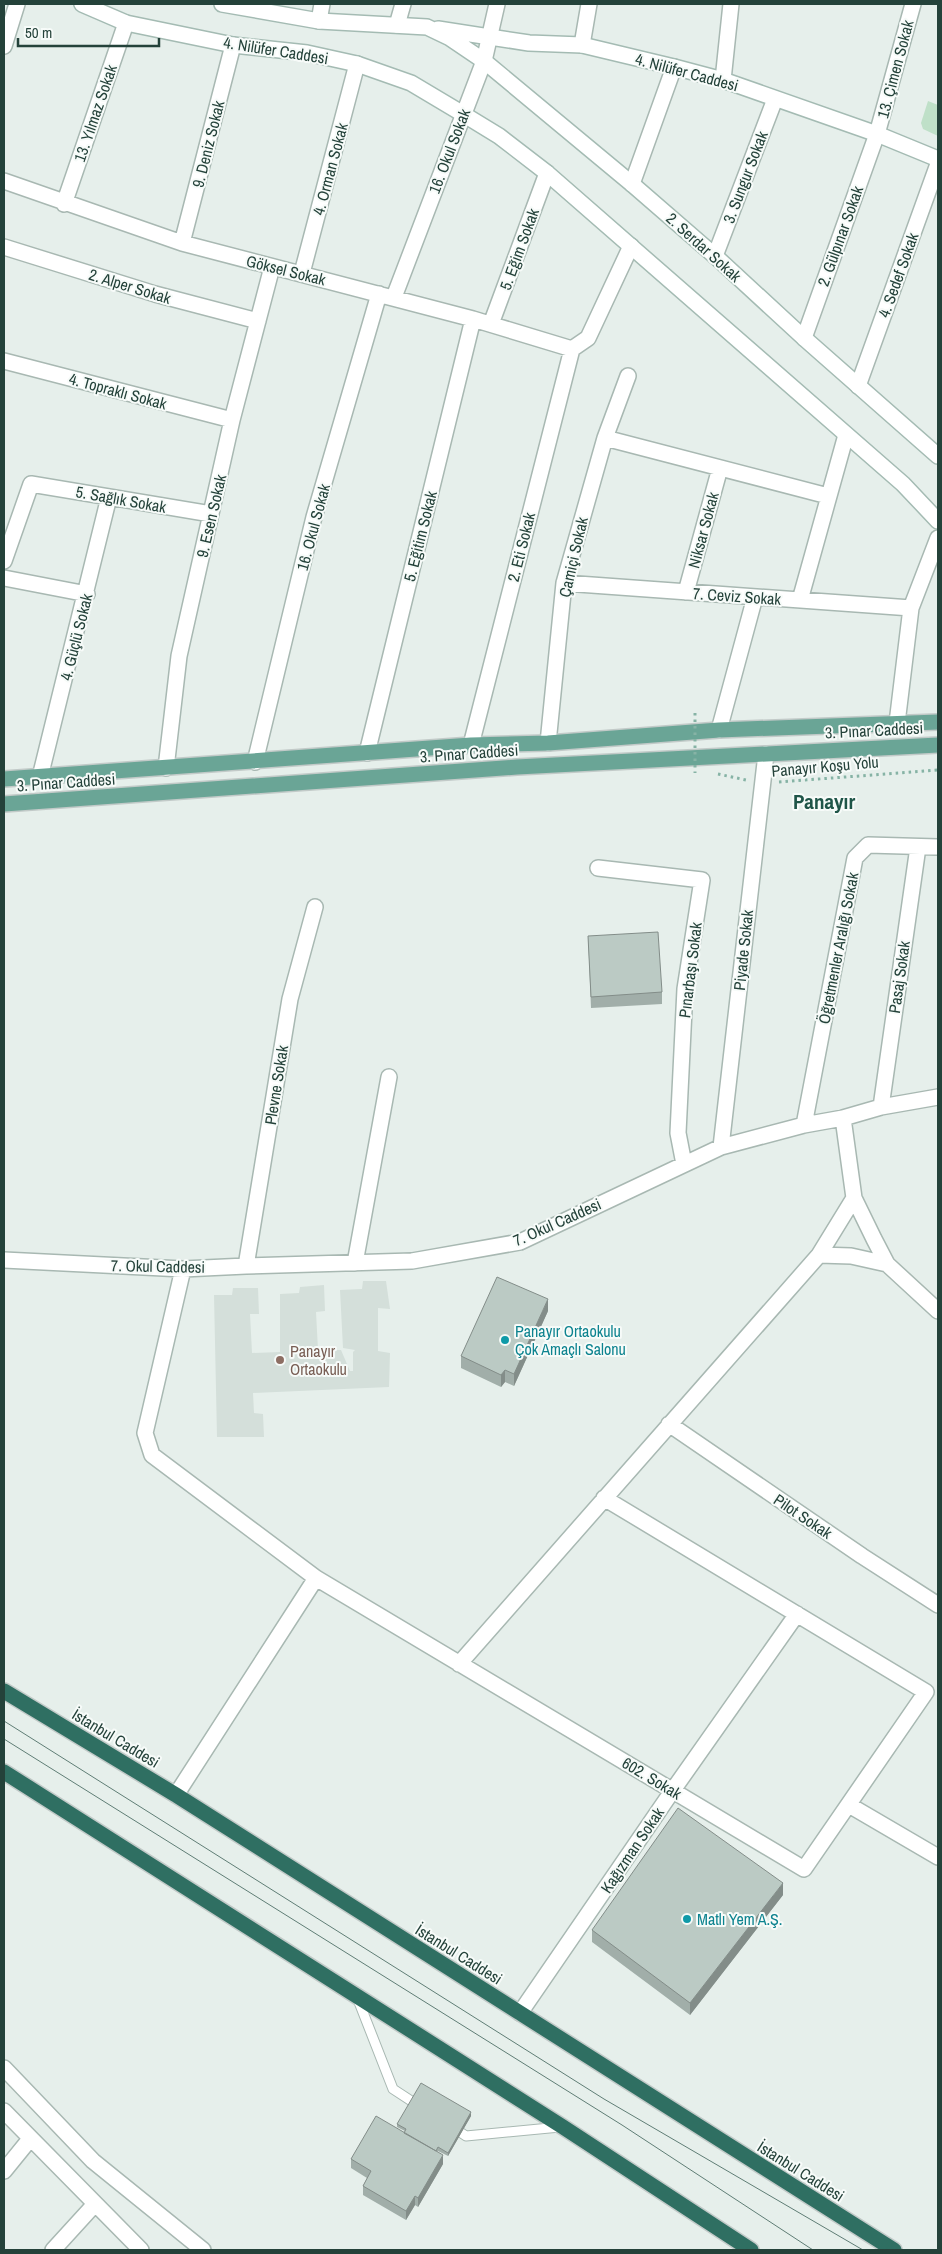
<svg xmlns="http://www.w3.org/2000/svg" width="942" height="2254" font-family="'Archivo Narrow',sans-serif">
	<rect width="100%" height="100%" fill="#e6efeb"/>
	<path fill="#d4dfda" d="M363 1281H386L390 1309 378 1308V1351L390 1353 389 1387 253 1393 254 1413 263 1414 264 1437H217L214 1295H232L233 1288H258L259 1314H250L252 1353 280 1352V1294L299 1293 300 1287 324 1285 325 1311 316 1312 318 1350H341L350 1371H353V1352L355 1350 343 1348 340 1290 362 1289Z"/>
	<path fill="#bfe0c8" d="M928 101 938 105V136L923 129 921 123Z"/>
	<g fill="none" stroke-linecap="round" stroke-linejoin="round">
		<g stroke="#a8b8b2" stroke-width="11">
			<path id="lane" d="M357 1997 393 2089 419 2106
				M451 2126 466 2136 560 2127"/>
		</g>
		<g stroke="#a8b8b2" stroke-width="18">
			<path id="street" d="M319 21 322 4
				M397 25 403 4
				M582 45 589 4
				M4 46 17 4
				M723 80 731 4
				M4 181 182 243 473 319 572 349
				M632 184 674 67
				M64 204 126 23
				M182 243 233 45
				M4 247 155 294 258 321
				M715 256 775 99
				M302 273 357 64
				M394 297 484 61 497 4
				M491 324 547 173
				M804 338 877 134 913 4
				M572 349 588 338 631 246
				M4 361 232 420
				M858 386 938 164
				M605 438 828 496
				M4 561 31 484 211 514
				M4 578 87 594
				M564 583 911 608
				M686 592 720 468
				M800 600 846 435
				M897 723 911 608 938 538
				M719 730 755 597
				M548 743 564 583 605 438 628 376
				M471 745 572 349
				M367 753 473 319
				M255 762 314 517 379 294
				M166 768 179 656 232 420 272 267
				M40 777 109 497
				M598 868 702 880 685 989 678 1133 684 1164
				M881 1107 918 847
				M843 1118 881 1107 938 1097
				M804 1125 855 858 868 845 938 847
				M721 1147 766 754
				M819 1255 851 1256 887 1264
				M4 1260 183 1269 246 1266 412 1261 520 1242 721 1147 804 1125 843 1118 854 1198 874 1239 887 1264 938 1311
				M355 1263 389 1077
				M246 1266 290 999 315 907
				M183 1269 145 1433 152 1455 316 1578 804 1869 926 1692 604 1498
				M669 1424 862 1556 938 1605
				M459 1664 819 1255 854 1198
				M176 1795 316 1578
				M849 1805 938 1857
				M520 2013 673 1790 797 1614
				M4 2068 93 2161 203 2250
				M4 2111 141 2250
				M4 2171 30 2139
				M53 2250 95 2204"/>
		</g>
		<g stroke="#a4bbb3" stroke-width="18">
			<path id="secondary" d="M82 4 126 23 233 45 307 53 357 64 411 83 463 114 499 136 547 173 903 484 938 521
				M222 4 319 21 427 27 450 38 484 61 632 184 715 256 804 338 938 456
				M438 29 529 43 582 45 674 67 723 80 877 134 938 159"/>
		</g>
		<g stroke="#c2cac8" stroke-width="18">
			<path id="primary" d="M4 779 471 745 548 743 719 730 938 722
				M4 804 517 767 938 745"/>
		</g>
		<g stroke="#c2cac8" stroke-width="18">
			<path id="highway" d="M4 1691 176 1795 894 2250
				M4 1772 563 2127 751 2250"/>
		</g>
		<path stroke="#86b3a5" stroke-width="3" stroke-dasharray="2.5 4" stroke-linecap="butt" d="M718 774 746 780
			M779 782 938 770"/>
		<use href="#lane" stroke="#fff" stroke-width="9"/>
		<use href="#street" stroke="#fff" stroke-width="15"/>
		<use href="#secondary" stroke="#fff" stroke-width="15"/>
		<use href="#primary" stroke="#6aa596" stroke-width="15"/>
		<use href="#highway" stroke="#2f6f62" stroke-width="15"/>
		<path stroke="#5f7d75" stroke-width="1" d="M4 1721 604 2099 863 2250
			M4 1739 622 2125 813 2250"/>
		<path stroke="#86b3a5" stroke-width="3" stroke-dasharray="2.5 4" stroke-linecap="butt" d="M695 713V773"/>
	</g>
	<path fill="#a1aea9" d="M588 936 662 992V1004L591 1008Z
		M548 1311 514 1386 505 1382 501 1387 461 1368V1356Z
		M783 1895 690 2015 592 1942V1930Z
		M471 2116 448 2156 438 2151 437 2152 443 2164 418 2207 415 2205 406 2220 363 2195V2186L367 2178 351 2168V2159L404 2133 405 2131 397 2127V2124Z"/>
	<path fill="#838d89" d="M548 1299V1311L514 1386V1374Z
		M505 1370V1382L501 1387V1375Z
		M783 1883V1895L690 2015V2003Z
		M471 2112V2116L448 2156V2153Z
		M443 2155V2164L418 2207V2198Z
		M415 2196V2205L406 2220V2211Z"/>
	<path fill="#bbcac4" stroke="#838d89" d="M658 932 662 992 591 997 588 936Z
		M497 1277 548 1299 514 1374 505 1370 501 1375 461 1356Z
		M678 1808 783 1883 690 2003 592 1930Z
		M421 2083 471 2112 448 2153 438 2147 436 2151 404 2133 406 2129 397 2124Z
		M376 2116 443 2155 418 2198 415 2196 406 2211 363 2186 371 2171 351 2159Z"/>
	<g fill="#0f9aa8" stroke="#f7fbf9" stroke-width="2">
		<circle cx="505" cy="1340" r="5"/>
		<circle cx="687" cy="1919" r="5"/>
	</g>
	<circle fill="#8d6e63" stroke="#f7fbf9" stroke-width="2" cx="280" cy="1360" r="5"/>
	<g text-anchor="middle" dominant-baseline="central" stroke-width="4" stroke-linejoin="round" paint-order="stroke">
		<g font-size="16" fill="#24423a" stroke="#f7fbf9">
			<text transform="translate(276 50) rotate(9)">4. Nilüfer Caddesi</text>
			<text transform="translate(895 69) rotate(-75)">13. Çimen Sokak</text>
			<text transform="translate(687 72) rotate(15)">4. Nilüfer Caddesi</text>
			<text transform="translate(95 113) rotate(-71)">13. Yılmaz Sokak</text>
			<text transform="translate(208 144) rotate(-76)">9. Deniz Sokak</text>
			<text transform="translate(449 151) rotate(-69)">16. Okul Sokak</text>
			<text transform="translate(330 169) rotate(-75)">4. Orman Sokak</text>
			<text transform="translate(745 177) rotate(-69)">3. Sungur Sokak</text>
			<text transform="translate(840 236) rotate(-70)">2. Gülpınar Sokak</text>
			<text transform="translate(704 247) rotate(42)">2. Serdar Sokak</text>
			<text transform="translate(519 249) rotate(-70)">5. Eğim Sokak</text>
			<text transform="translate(286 270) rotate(14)">Göksel Sokak</text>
			<text transform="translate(898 275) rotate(-70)">4. Sedef Sokak</text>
			<text transform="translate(130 286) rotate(17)">2. Alper Sokak</text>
			<text transform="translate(118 391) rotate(15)">4. Topraklı Sokak</text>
			<text transform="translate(121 499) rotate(10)">5. Sağlık Sokak</text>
			<text transform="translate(211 516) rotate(-77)">9. Esen Sokak</text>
			<text transform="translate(313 527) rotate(-75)">16. Okul Sokak</text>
			<text transform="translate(703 530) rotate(-75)">Niksar Sokak</text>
			<text transform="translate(420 536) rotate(-76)">5. Eğitim Sokak</text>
			<text transform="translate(521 547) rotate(-76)">2. Eti Sokak</text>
			<text transform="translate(573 557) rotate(-77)">Çamiçi Sokak</text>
			<text transform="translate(737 596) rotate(4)">7. Ceviz Sokak</text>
			<text transform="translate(76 637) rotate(-76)">4. Güçlü Sokak</text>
			<text transform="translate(874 730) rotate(-3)">3. Pınar Caddesi</text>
			<text transform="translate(469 753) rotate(-4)">3. Pınar Caddesi</text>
			<text transform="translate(825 766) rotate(-5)">Panayır Koşu Yolu</text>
			<text transform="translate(66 782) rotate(-4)">3. Pınar Caddesi</text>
			<text transform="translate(838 948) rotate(-79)">Öğretmenler Aralığı Sokak</text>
			<text transform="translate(743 950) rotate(-84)">Piyade Sokak</text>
			<text transform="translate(690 970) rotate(-83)">Pınarbaşı Sokak</text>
			<text transform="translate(899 977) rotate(-82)">Pasaj Sokak</text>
			<text transform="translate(276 1085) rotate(-81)">Plevne Sokak</text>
			<text transform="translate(557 1222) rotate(-24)">7. Okul Caddesi</text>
			<text transform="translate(158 1266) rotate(1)">7. Okul Caddesi</text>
			<text transform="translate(803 1516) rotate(34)">Pilot Sokak</text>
			<text transform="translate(116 1738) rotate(31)">İstanbul Caddesi</text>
			<text transform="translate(652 1778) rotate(31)">602. Sokak</text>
			<text transform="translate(632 1850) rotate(-56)">Kağızman Sokak</text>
			<text transform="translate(459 1954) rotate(32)">İstanbul Caddesi</text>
			<text transform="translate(801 2171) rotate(32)">İstanbul Caddesi</text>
		</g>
		<g font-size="16" fill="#0d838f" stroke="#f7fbf9" text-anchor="start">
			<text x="515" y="1331">Panayır Ortaokulu<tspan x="515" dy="18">Çok Amaçlı Salonu</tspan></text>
			<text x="697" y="1919">Matlı Yem A.Ş.</text>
		</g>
		<g font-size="16" fill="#785e54" stroke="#f7fbf9" text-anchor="start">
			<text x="290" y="1351">Panayır<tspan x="290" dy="18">Ortaokulu</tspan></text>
		</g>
		<g font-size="21" font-weight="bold" fill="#1f5548" stroke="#f7fbf9">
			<text x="824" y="801">Panayır</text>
		</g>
	</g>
	<rect width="942" height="2254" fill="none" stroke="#24423a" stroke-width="10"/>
	<path d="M18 38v8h141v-8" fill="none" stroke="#24423a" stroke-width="2.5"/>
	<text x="25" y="38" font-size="15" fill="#24423a" stroke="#f7fbf9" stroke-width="4" paint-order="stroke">50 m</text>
</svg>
